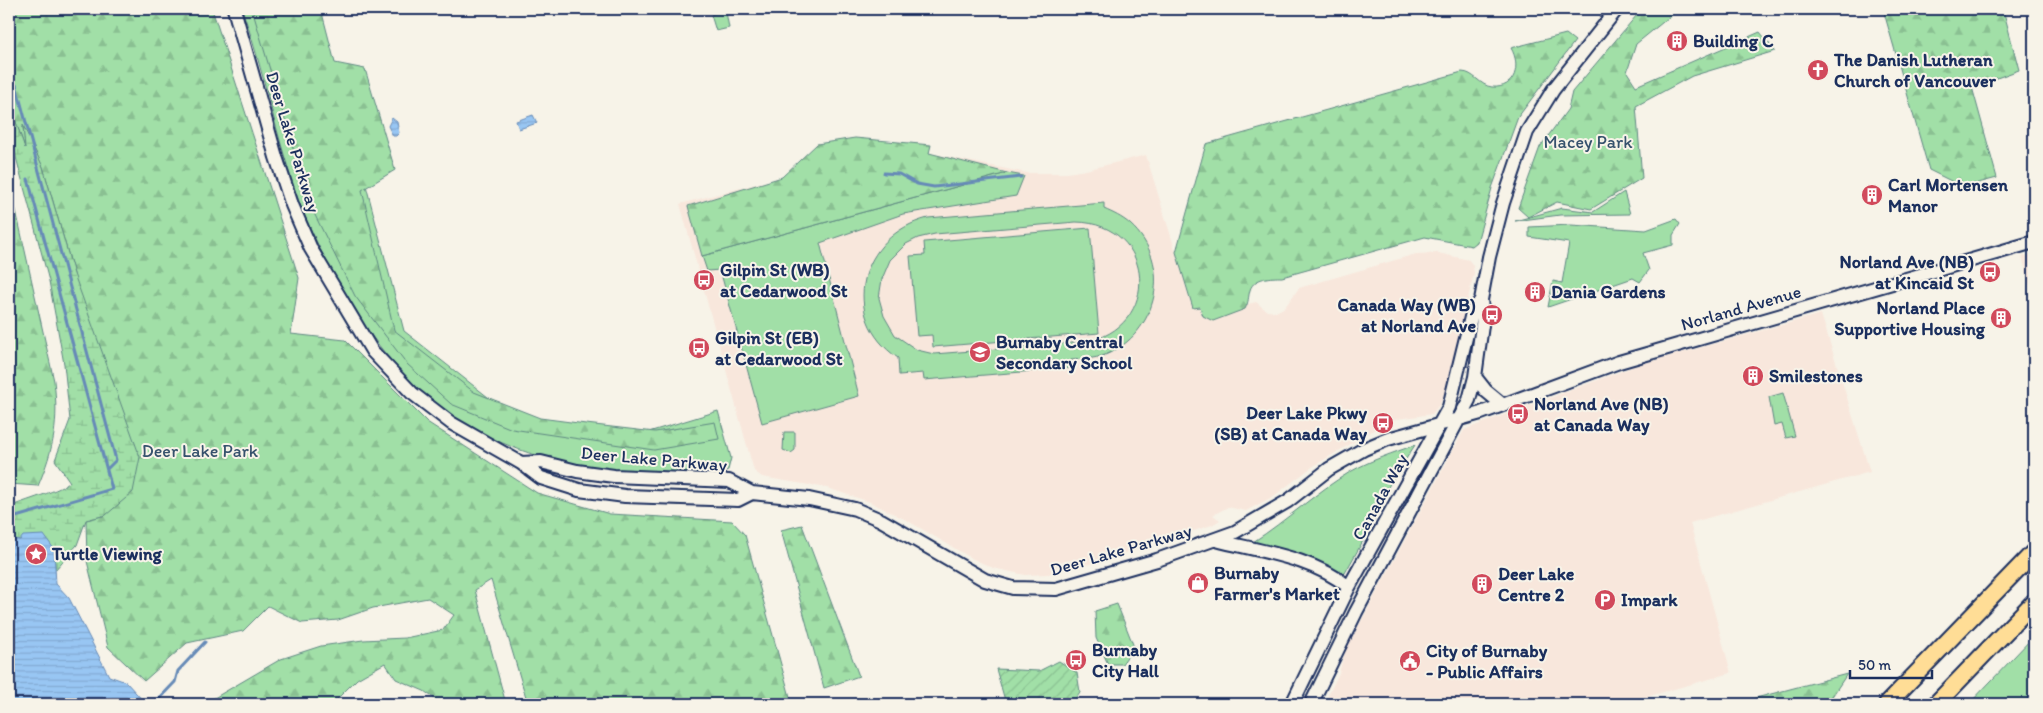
<svg xmlns="http://www.w3.org/2000/svg" width="2043" height="713" font-family="Itim,sans-serif">
	<defs>
		<pattern id="forest-firs" width="22" height="20" patternUnits="userSpaceOnUse" patternTransform="scale(1.25)"><rect width="22" height="20" fill="#a1dfa7"/><path d="M5 1l3.5 6h-7zM16 11l3.5 6h-7z" fill="#8ac092"/></pattern>
		<pattern id="wetland-marsh" width="20" height="14" patternUnits="userSpaceOnUse" patternTransform="scale(1.25)"><rect width="20" height="14" fill="#a1dfa7"/><path d="M1 5h8M5 5V1M11 12h8M15 12V8" fill="none" stroke="#8ac092"/></pattern>
		<pattern id="garden-furrows" width="10" height="10" patternUnits="userSpaceOnUse" patternTransform="scale(1.25)"><rect width="10" height="10" fill="#a1dfa7"/><path d="M-1 1l2-2M0 10L10 0M9 11l2-2" fill="none" stroke="#8ac092"/></pattern>
		<pattern id="water-rules" width="6" height="5" patternUnits="userSpaceOnUse" patternTransform="scale(1.25)"><rect width="6" height="5" fill="#98c6f3"/><path d="M0 2.5h6" fill="none" stroke="#82aad3"/></pattern>
	</defs>
	<rect width="100%" height="100%" fill="#f7f3e8"/>
	<filter id="ink" filterUnits="userSpaceOnUse"><feTurbulence type="fractalNoise" baseFrequency=".02" numOctaves="2"/><feDisplacementMap in="SourceGraphic" scale="10" xChannelSelector="R" yChannelSelector="G"/><feConvolveMatrix kernelMatrix="1 2 1 2 8 2 1 2 1" color-interpolation-filters="sRGB"/></filter>
	<g filter="url(#ink)">
		<path fill="#f8e7dc" d="M855 138 931 145 929 153 1027 173H1067L1086 170 1146 155 1193 308 1200 307 1203 316 1256 302 1267 311 1276 312 1285 307 1299 288 1416 254 1438 253 1469 260 1473 266 1474 273 1450 378 1440 404 1432 414 1397 419 1382 425 1312 467 1274 496 1246 511 1228 507 1213 515 1220 520 1212 525 1077 568H1073L1072 560 1057 563 1056 570 1049 574 1025 575 993 568 971 558 908 521 870 502 827 488 762 477 754 471 680 204 782 177 817 144Z
			M2034 253V300L2022 257Z
			M1821 314 1870 472 1690 523 1731 673 1621 704H1324L1339 673 1345 651 1464 430 1638 365Z"/>
		<path fill="#a1dfa7" stroke="#5e8782" fill-rule="evenodd" d="M242 9H320L404 331 493 401 534 419 632 437 718 411 731 458 728 470 716 475C664 472 608 474 557 461 452 435 390 375 338 283 322 253 306 223 295 190 275 131 263 68 242 9Z
			M722 10 726 12 729 28 716 31 711 15Z
			M1007 173 1024 176 1016 196 903 214 820 243 859 396 762 423 720 270 707 271 702 256Z
			M1624 192 1630 214 1560 215 1515 221 1562 208 1593 212Z
			M1104 203V209C1113 213 1122 217 1130 224 1174 263 1158 334 1105 355 1094 359 1081 359 1071 360V368L924 380 923 373 899 375 898 358C838 317 860 235 928 218ZM1076 222C1156 223 1163 329 1084 342L934 354 917 350 895 335 884 316 879 298 882 279 890 260 906 244 918 238 935 234Z
			M1676 219 1680 224 1673 235V245L1643 253 1649 270 1640 282 1633 278 1548 307 1553 281 1562 283 1569 243 1529 237V227L1571 225 1646 230Z
			M1090 228 1099 333 933 347 932 335 917 336 910 256 925 255 924 242Z
			M1783 393 1795 436 1786 438 1782 424 1774 426 1769 397Z
			M784 432H795V450L791 453 783 450Z
			M1415 445 1377 504 1380 505 1373 523 1345 573 1342 574C1313 558 1286 549 1253 545V542C1286 521 1316 492 1350 472 1371 460 1393 453 1415 445Z
			M2034 636V704H1969Z"/>
		<path fill="url(#forest-firs)" stroke="#5e8782" d="M9 9H212L299 278 291 334 345 340 427 422 537 493 610 514 732 521 745 535 792 704H528L491 580 475 590 506 704H442L424 691 396 679 385 663 357 679 334 702 302 704H204L281 659 321 646 363 640 405 638 443 630 454 615 428 598 373 608 338 620 302 623 268 606 243 631 187 643 144 681 108 647 87 561 86 520 106 515 74 274 43 167 23 127 26 151 9 102Z
			M252 9H321L335 63 365 69 395 170 362 190 394 330 474 392 540 418 586 424 655 432 715 422 719 439 654 450 512 429 451 404 407 364 355 296 310 205Z
			M1642 9H1679L1636 44 1627 72 1636 86 1760 32 1775 51 1692 76 1636 106 1642 178 1591 209 1557 202 1528 217 1518 208 1540 147 1568 109 1572 92Z
			M1883 9H2003L2019 70 1972 87 1997 178 1963 187 1929 170Z
			M1566 34 1575 41 1518 117 1492 188 1477 242 1472 246 1425 237 1282 277C1271 277 1254 277 1250 290 1248 297 1249 302 1245 309L1213 321 1203 316 1200 307 1193 308 1176 252 1206 144 1462 72C1474 72 1480 86 1492 87 1516 89 1521 65 1511 48Z
			M855 138 931 145 929 153 1007 173 702 256 688 206 782 177 817 144Z
			M9 179 54 381C59 422 54 448 38 486L9 484Z
			M802 525 859 676 824 688 781 530Z
			M1117 604 1134 647 1122 664H1108L1096 638 1095 611Z
			M1847 674 1827 704H1733Z"/>
		<path fill="url(#wetland-marsh)" stroke="#5e8782" d="M9 102 25 148 23 125 43 167 74 274 140 457 133 492 106 515 86 520 77 545 55 570 54 549 9 538V507C21 502 64 489 70 482L55 460 70 420 64 364 49 281 9 131Z"/>
		<path fill="url(#garden-furrows)" stroke="#5e8782" d="M1059 661 1077 673 1080 692 1071 704H1006L996 669 1039 671Z"/>
		<path fill="url(#water-rules)" stroke="#668ab7" d="M533 115 537 123 519 129 516 121Z
			M392 118 397 122 399 133 396 136H393L388 126Z
			M44 535 54 549 56 584 69 598 109 676 126 682 146 704H9V538L20 540 23 536Z"/>
		<g fill="none" stroke-linecap="round" stroke-linejoin="round">
			<path stroke="#668ab7" stroke-width="3" d="M16 85 116 460 108 468
				M884 173 899 174 917 184 934 187 1021 177
				M9 519 112 489 28 179
				M154 704 175 682 178 671 205 642
				M2023 704 2034 693"/>
			<g stroke="#1b2f5e" stroke-width="16">
				<path id="secondary" d="M234 9 276 157 292 205 311 249 372 351 412 393 451 423 521 463 541 478 579 490 625 496 738 500 752 493
					M1475 377 1486 391 1503 405
					M521 463 541 462 577 471 614 476 729 481 752 493 809 499 855 509 881 520 985 580 1013 588 1056 589 1157 560 1235 532 1288 501 1329 469 1364 449 1388 439 1481 413 1619 362 2034 242
					M1216 540C1262 552 1311 557 1349 587
					M1292 704 1349 587 1449 407 1472 313 1481 300
					M1311 704 1356 612 1469 400 1475 377 1483 318 1481 300 1489 257 1503 203 1527 132 1553 90 1617 9"/>
			</g>
			<g stroke="#1b2f5e" stroke-width="20">
				<path id="motorway" d="M1887 704 2034 552
					M1936 704 2034 602"/>
			</g>
			<use href="#secondary" stroke="#f7f3e8" stroke-width="12"/>
			<use href="#motorway" stroke="#ffdd96" stroke-width="16"/>
		</g>
	</g>
	<defs>
		<g id="building-disc" transform="scale(1.125)"><circle r="9.5" fill="#d1495b" stroke="#f7f3e8"/><path d="M-4-6H4V6H1V3H-1V6H-4ZM-2.5-4.3h1.7v1.8h-1.7ZM.8-4.3h1.7v1.8H.8ZM-2.5-1h1.7V.8h-1.7ZM.8-1h1.7V.8H.8Z" fill="#fff"/></g>
		<g id="church-disc" transform="scale(1.125)"><circle r="9.5" fill="#d1495b" stroke="#f7f3e8"/><path d="M-1.2-6h2.4v3.5h3.3v2.4h-3.3V6h-2.4V-.1h-3.3v-2.4h3.3Z" fill="#fff"/></g>
		<g id="bus-disc" transform="scale(1.125)"><circle r="9.5" fill="#d1495b" stroke="#f7f3e8"/><path d="M-5-6H5V4H4V6H2V4H-2V6H-4V4H-5ZM-3.5-4V0h7V-4ZM-3.5 1.2v1.5H-2V1.2ZM2 1.2v1.5H3.5V1.2Z" fill="#fff"/></g>
		<g id="school-disc" transform="scale(1.125)"><circle r="9.5" fill="#d1495b" stroke="#f7f3e8"/><path d="M0-5L7-2L0 1L-7-2ZM-4 1L0 2.5L4 1V4Q0 6-4 4Z" fill="#fff"/></g>
		<g id="sight-disc" transform="scale(1.125)"><circle r="9.5" fill="#d1495b" stroke="#f7f3e8"/><path d="M0-6L1.8-2.2L6-1.7L2.9 1.2L3.7 5.4L0 3.3L-3.7 5.4L-2.9 1.2L-6-1.7L-1.8-2.2Z" fill="#fff"/></g>
		<g id="shop-disc" transform="scale(1.125)"><circle r="9.5" fill="#d1495b" stroke="#f7f3e8"/><path d="M-5-2.5h2.3a2.7 3.5 0 0 1 5.4 0H5L5.5 6h-11ZM-1.5-2.5h3a1.5 2.3 0 0 0-3 0Z" fill="#fff"/></g>
		<g id="parking-disc" transform="scale(1.125)"><circle r="9.5" fill="#d1495b" stroke="#f7f3e8"/><path d="M-3.5-5.5H1a3.5 3.5 0 0 1 0 7H-1V5.5H-3.5ZM-1-3.4V-.6H.8a1.4 1.4 0 0 0 0-2.8Z" fill="#fff"/></g>
		<g id="civic-disc" transform="scale(1.125)"><circle r="9.5" fill="#d1495b" stroke="#f7f3e8"/><path d="M-.6-6.5H3V-4.5H.6V-3L4-1V1h2V6H-6V1h2V-1L-.6-3ZM-1.2 2.5V6h2.4V2.5Z" fill="#fff"/></g>
	</defs>
	<g fill-rule="evenodd">
		<use href="#building-disc" x="1677" y="41"/>
		<use href="#church-disc" x="1818" y="70"/>
		<use href="#building-disc" x="1872" y="195"/>
		<use href="#bus-disc" x="1990" y="272"/>
		<use href="#bus-disc" x="704" y="280"/>
		<use href="#building-disc" x="1535" y="292"/>
		<use href="#bus-disc" x="1492" y="315"/>
		<use href="#building-disc" x="2001" y="318"/>
		<use href="#bus-disc" x="699" y="348"/>
		<use href="#school-disc" x="980" y="352"/>
		<use href="#building-disc" x="1753" y="376"/>
		<use href="#bus-disc" x="1518" y="414"/>
		<use href="#bus-disc" x="1383" y="423"/>
		<use href="#sight-disc" x="36" y="554"/>
		<use href="#shop-disc" x="1198" y="583"/>
		<use href="#building-disc" x="1482" y="584"/>
		<use href="#parking-disc" x="1605" y="600"/>
		<use href="#bus-disc" x="1076" y="660"/>
		<use href="#civic-disc" x="1410" y="661"/>
	</g>
	<g text-anchor="middle" dominant-baseline="central" stroke-width="4" stroke-linejoin="round" paint-order="stroke">
		<g font-size="18" font-weight="bold" fill="#1b2f5e" stroke="#f7f3e8" text-anchor="start">
			<text x="1693" y="41">Building C</text>
			<text x="1834" y="60">The Danish Lutheran<tspan x="1834" dy="21">Church of Vancouver</tspan></text>
			<text x="1888" y="185">Carl Mortensen<tspan x="1888" dy="21">Manor</tspan></text>
			<text x="1974" y="262" text-anchor="end">Norland Ave (NB)<tspan x="1974" dy="21">at Kincaid St</tspan></text>
			<text x="720" y="270">Gilpin St (WB)<tspan x="720" dy="21">at Cedarwood St</tspan></text>
			<text x="1551" y="292">Dania Gardens</text>
			<text x="1476" y="305" text-anchor="end">Canada Way (WB)<tspan x="1476" dy="21">at Norland Ave</tspan></text>
			<text x="1985" y="308" text-anchor="end">Norland Place<tspan x="1985" dy="21">Supportive Housing</tspan></text>
			<text x="715" y="338">Gilpin St (EB)<tspan x="715" dy="21">at Cedarwood St</tspan></text>
			<text x="996" y="342">Burnaby Central<tspan x="996" dy="21">Secondary School</tspan></text>
			<text x="1769" y="376">Smilestones</text>
			<text x="1534" y="404">Norland Ave (NB)<tspan x="1534" dy="21">at Canada Way</tspan></text>
			<text x="1367" y="413" text-anchor="end">Deer Lake Pkwy<tspan x="1367" dy="21">(SB) at Canada Way</tspan></text>
			<text x="52" y="554">Turtle Viewing</text>
			<text x="1214" y="573">Burnaby<tspan x="1214" dy="21">Farmer's Market</tspan></text>
			<text x="1498" y="574">Deer Lake<tspan x="1498" dy="21">Centre 2</tspan></text>
			<text x="1621" y="600">Impark</text>
			<text x="1092" y="650">Burnaby<tspan x="1092" dy="21">City Hall</tspan></text>
			<text x="1426" y="651">City of Burnaby<tspan x="1426" dy="21">- Public Affairs</tspan></text>
		</g>
		<g font-size="18" fill="#1b2f5e" stroke="#f7f3e8">
			<text transform="translate(293 142) rotate(73)">Deer Lake Parkway</text>
			<text transform="translate(1741 308) rotate(-16)">Norland Avenue</text>
			<text transform="translate(654 459) rotate(5)">Deer Lake Parkway</text>
			<text transform="translate(1380 497) rotate(-61)">Canada Way</text>
			<text transform="translate(1121 550) rotate(-16)">Deer Lake Parkway</text>
		</g>
		<g font-size="18" fill="#36526d" stroke="#f7f3e8">
			<text x="1588" y="142">Macey Park</text>
			<text x="200" y="451">Deer Lake Park</text>
		</g>
	</g>
	<rect width="2043" height="713" fill="none" stroke="#f7f3e8" stroke-width="30"/>
	<rect x="15" y="15" width="2013" height="683" fill="none" stroke="#1b2f5e" stroke-width="2" filter="url(#ink)"/>
	<path d="M1850 670v8h82v-8" fill="none" stroke="#1b2f5e" stroke-width="2.5"/>
	<text x="1858" y="670" font-size="15" fill="#1b2f5e" stroke="#f7f3e8" stroke-width="4" paint-order="stroke">50 m</text>
</svg>
